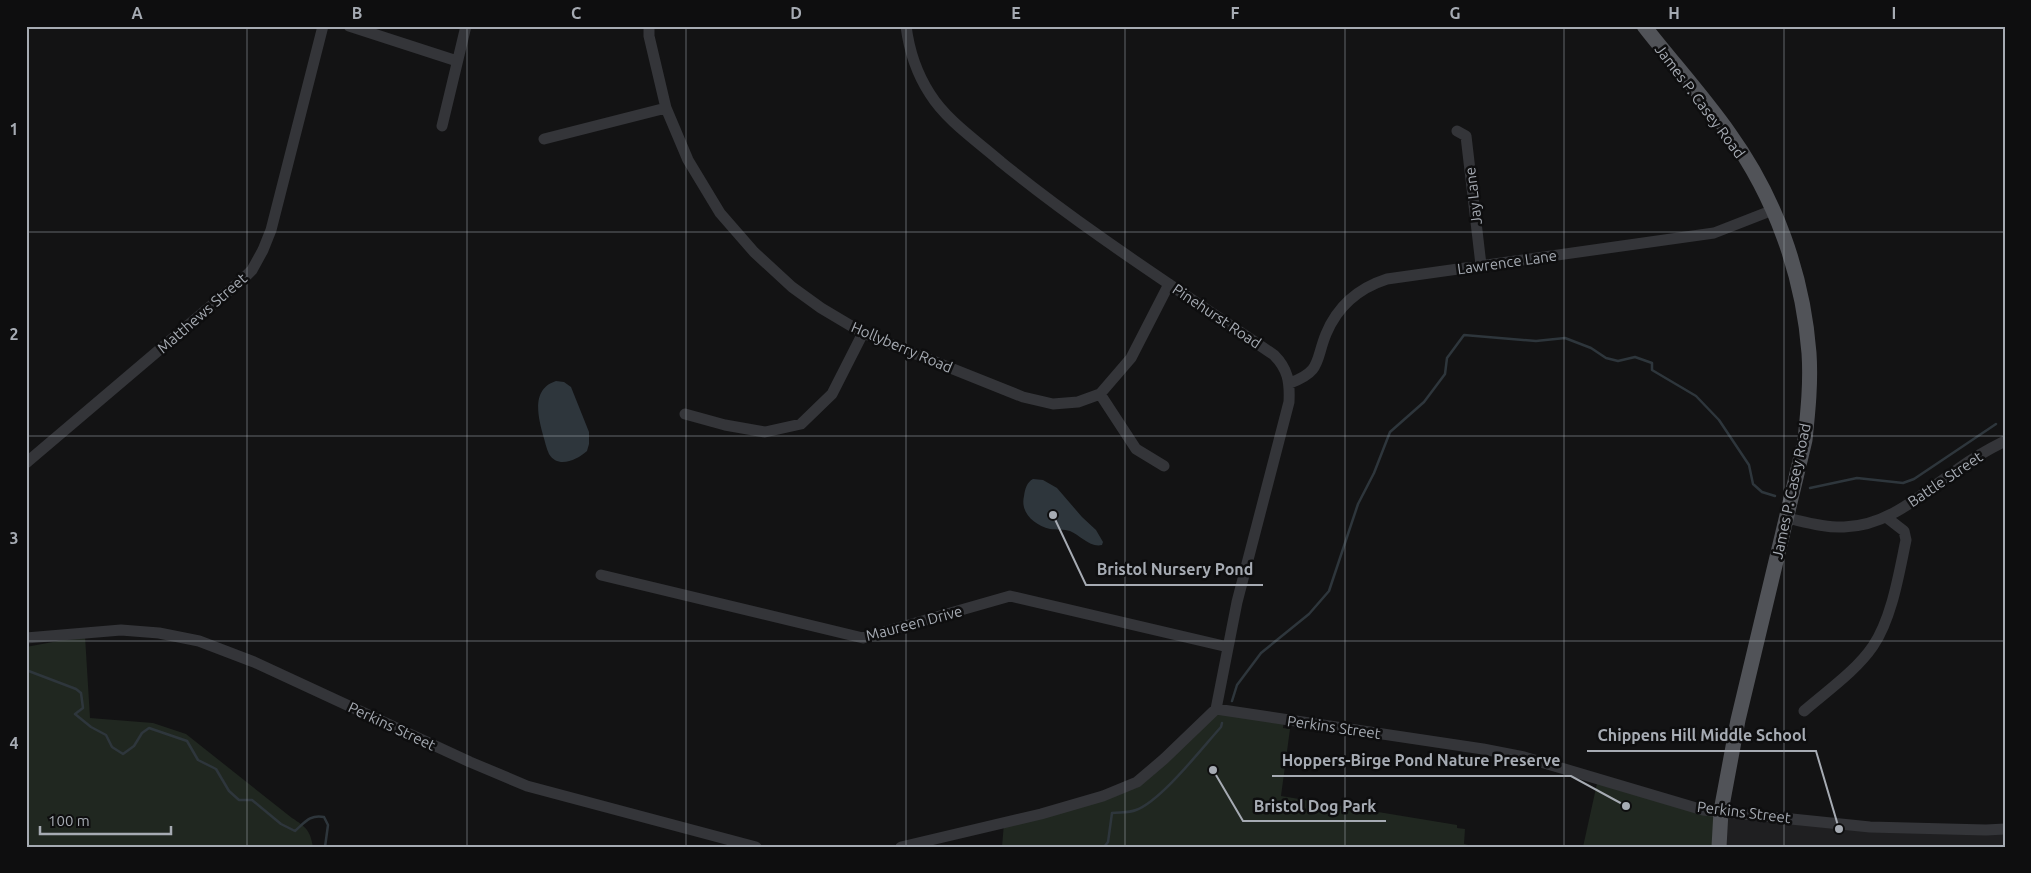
<svg xmlns="http://www.w3.org/2000/svg" width="2031" height="873" font-family="Ubuntu,sans-serif">
	<rect width="100%" height="100%" fill="#131314"/>
	<path fill="#1f1f21" d="M1721 811 1870 827 2005 829V847H1720Z"/>
	<path fill="#202720" d="M85 636 90 718 153 723 186 734 292 818C306 827 310 830 313 847H26V647Z
		M1216 709 1284 720 1283 728 1290 729 1281 796 1457 825V828L1465 829 1464 844 1477 847H1002L1004 823 1137 782Z
		M1598 779 1721 811 1720 847H1583Z"/>
	<path fill="#2e363c" d="M556 381 564 382 571 387 589 432V444L587 451C577 460 558 469 549 454 546 448 545 441 543 435 538 416 531 389 556 381Z
		M1033 479 1043 480 1057 488 1082 517 1096 530 1103 542 1102 545C1090 548 1080 535 1070 531 1064 529 1057 530 1050 529 1034 525 1020 513 1024 496 1025 489 1027 482 1033 479Z"/>
	<g fill="none" stroke-linecap="round" stroke-linejoin="round">
		<path stroke="#2e363c" stroke-width="2.5" d="M1810 488 1857 478 1903 483 1914 479 1996 424
			M26 670 76 689 81 693 83 708 75 714 91 727 106 735 112 747 123 754 134 746 142 733 149 728 187 741 198 760 216 769 229 791 239 800H252L281 824 295 831C305 822 311 814 324 817L328 825 325 847
			M1232 701 1237 685 1261 653 1309 614 1329 591 1358 504 1374 473 1390 432 1424 402 1445 374 1447 358 1464 335 1536 341 1565 338 1591 348 1606 358 1618 361 1635 357 1652 363V370L1696 396 1719 420 1749 465 1753 484 1762 492 1775 496
			M1104 847 1108 842 1112 813C1120 812 1129 813 1136 810 1161 801 1202 748 1221 727L1222 723"/>
		<path stroke="#343539" stroke-width="11" d="M349 26 457 61
			M649 26V36L666 108 688 160 720 213 754 252 792 287 821 308 863 333 1023 397 1053 404 1078 402 1100 394 1131 358 1169 284
			M906 26C909 50 917 74 930 94 947 121 977 141 1001 162 1087 232 1182 292 1274 355 1288 369 1290 382 1289 402L1237 602 1216 709
			M442 126 466 26
			M1457 131 1466 136 1481 265
			M544 139 666 108
			M1290 383C1322 371 1315 361 1326 334 1338 305 1359 288 1387 279L1714 233 1773 210
			M1100 394 1136 449 1164 466
			M685 414 725 425 765 432 801 424 832 394 863 333
			M26 463 245 277 252 270 263 250 271 230 323 26
			M1787 518C1805 522 1825 528 1844 527 1889 526 1923 493 1958 469 1973 458 1989 449 2005 441
			M601 575 863 638 1010 596 1228 647
			M26 638 121 630 159 633 199 641 254 662 470 762 527 786 756 847
			M1804 711C1827 691 1856 671 1873 646 1892 618 1899 573 1906 540L1904 531 1886 517
			M901 847 1041 814 1103 796 1137 782 1164 759 1216 709 1483 749 1524 757 1703 810 1870 827 1986 830 2005 829"/>
		<path stroke="#515358" stroke-width="15" d="M1644 26C1672 62 1703 96 1729 133 1775 197 1803 274 1809 353 1811 382 1808 411 1805 440L1738 720 1721 811 1719 847"/>
	</g>
	<path fill="none" stroke="#a6abb3" stroke-width="1" stroke-opacity="0.55" d="M247 26V847M467 26V847M686 26V847M906 26V847M1125 26V847M1345 26V847M1564 26V847M1784 26V847M26 232H2005M26 436H2005M26 641H2005"/>
	<g text-anchor="middle" dominant-baseline="central" stroke-width="5" stroke-linejoin="round" paint-order="stroke">
		<g font-size="15" fill="#a6abb3" stroke="#0e0e0f">
			<text transform="translate(1700 101) rotate(53)">James P. Casey Road</text>
			<text transform="translate(1473 196) rotate(-97)">Jay Lane</text>
			<text transform="translate(1507 262) rotate(-8)">Lawrence Lane</text>
			<text transform="translate(202 313) rotate(-41)">Matthews Street</text>
			<text transform="translate(1217 316) rotate(34)">Pinehurst Road</text>
			<text transform="translate(902 347) rotate(23)">Hollyberry Road</text>
			<text transform="translate(1945 479) rotate(-34)">Battle Street</text>
			<text transform="translate(1791 491) rotate(-78)">James P. Casey Road</text>
			<text transform="translate(914 623) rotate(-15)">Maureen Drive</text>
			<text transform="translate(392 726) rotate(25)">Perkins Street</text>
			<text transform="translate(1334 727) rotate(8)">Perkins Street</text>
			<text transform="translate(1744 812) rotate(7)">Perkins Street</text>
		</g>
	</g>
	<path fill="none" stroke="#a6abb3" stroke-width="2" d="M1053 515L1086 585H1263M1839 829L1816 751H1587M1626 806L1571 776H1272M1213 770L1243 821H1386"/>
	<g fill="#a6abb3" stroke="#0e0e0f" stroke-width="2">
		<circle cx="1053" cy="515" r="5"/>
		<circle cx="1839" cy="829" r="5"/>
		<circle cx="1626" cy="806" r="5"/>
		<circle cx="1213" cy="770" r="5"/>
	</g>
	<g font-size="16" text-anchor="middle" font-weight="bold" fill="#a6abb3" stroke="#0e0e0f" stroke-width="5" stroke-linejoin="round" paint-order="stroke">
		<text x="1175" y="575">Bristol Nursery Pond</text>
		<text x="1702" y="741">Chippens Hill Middle School</text>
		<text x="1421" y="766">Hoppers-Birge Pond Nature Preserve</text>
		<text x="1315" y="812">Bristol Dog Park</text>
	</g>
	<rect width="2031" height="873" fill="none" stroke="#0e0e0f" stroke-width="55"/>
	<path d="M40 826v8h131v-8" fill="none" stroke="#a6abb3" stroke-width="2.5"/>
	<text x="48" y="826" font-size="15" fill="#a6abb3" stroke="#0e0e0f" stroke-width="4" paint-order="stroke">100 m</text>
	<rect x="28" y="28" width="1976" height="818" fill="none" stroke="#a6abb3" stroke-width="2"/>
	<g font-size="16" text-anchor="middle" font-weight="bold" fill="#a6abb3">
		<text x="137" y="19">A</text>
		<text x="357" y="19">B</text>
		<text x="576" y="19">C</text>
		<text x="796" y="19">D</text>
		<text x="1016" y="19">E</text>
		<text x="1235" y="19">F</text>
		<text x="1455" y="19">G</text>
		<text x="1674" y="19">H</text>
		<text x="1894" y="19">I</text>
		<text x="14" y="135">1</text>
		<text x="14" y="340">2</text>
		<text x="14" y="544">3</text>
		<text x="14" y="749">4</text>
	</g>
</svg>
